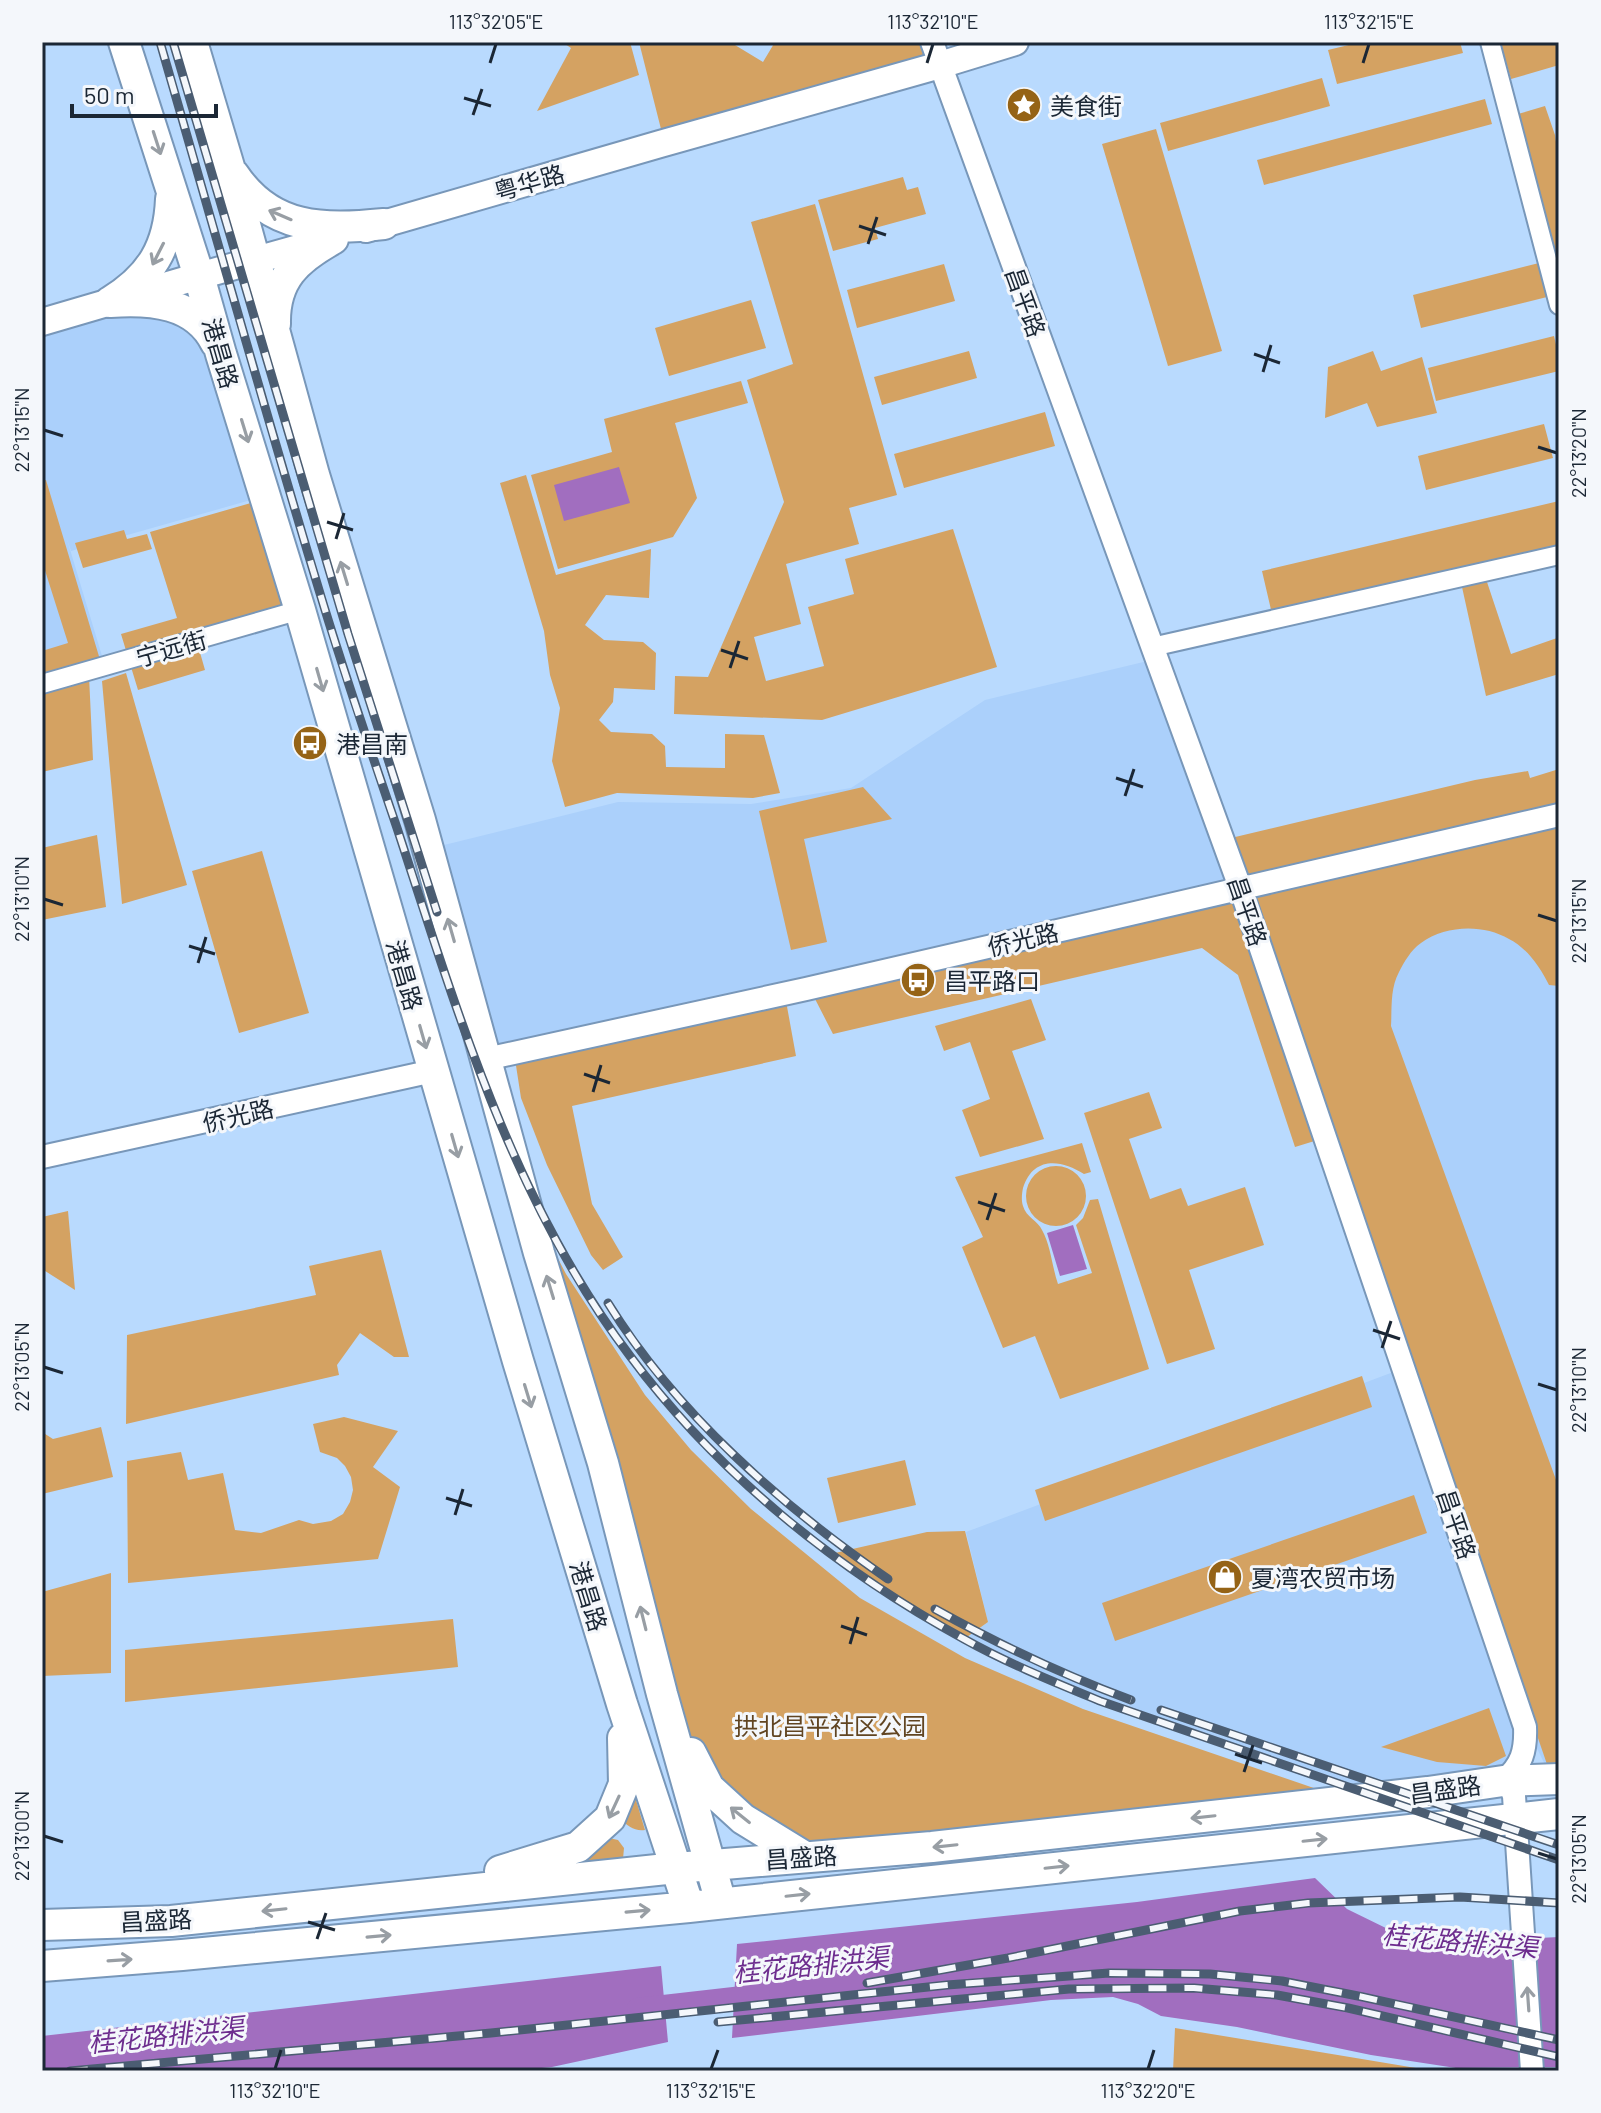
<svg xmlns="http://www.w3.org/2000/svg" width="1601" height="2113" font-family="Barlow,'Noto Sans SC',sans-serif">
	<rect width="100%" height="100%" fill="#b9dafe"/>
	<path fill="#abd0fb" d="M110 303 199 321 265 496 71 551 66 536 105 666 42 684V323Z
		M1156 659 1240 889 487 1058 440 846 618 802 751 804 851 788 985 700Z
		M1559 816V1779H1552L1526 1726 1503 1781 1385 1796 1097 1697 1031 1670 966 1638 988 1622 966 1532 1404 1368 1242 891Z"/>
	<path fill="#d4a262" d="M562 42H630L639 75 537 111 571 48Z
		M639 42H730L763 62 775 42H926L932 62 663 137Z
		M1361 42H1460L1463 53 1337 84 1328 50Z
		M1500 42H1559V65L1511 79Z
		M1322 78 1330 106 1168 151 1160 123Z
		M1485 99 1492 124 1264 185 1257 160Z
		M1545 106 1555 135 1559 162V279L1518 114Z
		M1156 129 1222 351 1168 366 1102 144Z
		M903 177 907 190 918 187 926 214 875 228 878 239 833 251 818 200Z
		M815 204 897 495 849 508 859 544 786 564 801 624 754 637 766 681 824 666 808 607 854 594 845 559 953 529 997 667 822 720 674 714 675 676 708 677 784 502 747 380 793 364 751 222Z
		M1539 263 1547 297 1421 328 1413 295Z
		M944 264 955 301 857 328 847 290Z
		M751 300 766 348 669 376 655 328Z
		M1554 336 1559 357V371L1436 401 1428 368Z
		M969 351 977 378 882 405 874 377Z
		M1373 351 1381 371 1422 357 1437 413 1377 427 1367 403 1325 418 1328 367Z
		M741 381 748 403 675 423 697 498 673 537 558 569 531 475 612 452 604 419Z
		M1045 412 1055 446 904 488 894 454Z
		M1544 424 1553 458 1426 490 1418 456Z
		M526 475 556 575 651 549 649 598 606 595 585 625 604 640 643 642 656 653 655 690 614 688 613 702 599 720 611 732 652 734 665 746 666 767 725 768V734L764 735 780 793 753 798 617 793 565 807 552 761 560 708 550 675 544 631 500 483Z
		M46 480 101 663 42 680V651L68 643 42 561V481Z
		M258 501 289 611 195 635 205 670 138 690 121 634 177 618 150 532Z
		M1559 501V547L1272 614 1262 571Z
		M124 530 127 539 147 534 152 549 83 568 75 543Z
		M1487 582 1511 654 1557 638 1559 643V674L1486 696 1462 587Z
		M126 673 187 885 122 904 102 681Z
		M89 676 93 760 42 772V690Z
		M1559 769V810L1247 881 1231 838 1475 780 1528 771 1530 778Z
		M863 787 892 819 804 839 827 942 791 950 759 811Z
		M1559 818V986L1549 985C1540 967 1527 948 1509 939 1483 924 1446 925 1421 943 1411 950 1404 962 1399 972 1390 989 1392 1008 1391 1026L1559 1488V1773H1550L1247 894Z
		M97 835 106 907 42 920V848Z
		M262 851 309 1013 239 1033 192 871Z
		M1238 895 1321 1139 1295 1147 1238 975 1202 948 833 1034 813 995Z
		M1031 999 1046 1040 1012 1051 1044 1139 980 1157 962 1110 990 1099 970 1042 944 1051 935 1026Z
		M786 1001 796 1056 572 1106 592 1204 623 1257 603 1270 591 1255 547 1165 521 1098 515 1059Z
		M1149 1092 1162 1128 1129 1139 1150 1199 1181 1188 1188 1206 1245 1187 1264 1245 1189 1270 1215 1349 1167 1364 1084 1113Z
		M1082 1143 1091 1172 1084 1174C1061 1159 1033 1156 1023 1188 1022 1193 1021 1200 1023 1206 1026 1217 1038 1221 1042 1230 1051 1246 1052 1267 1058 1284L1092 1273 1076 1225 1083 1218 1090 1200 1098 1199 1149 1369 1060 1399 1035 1336 1003 1348 962 1247 983 1237 955 1177Z
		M1026 1196a30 30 0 1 1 60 0a30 30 0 1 1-60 0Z
		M524 1193 566 1274 645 1395 691 1450 751 1509 860 1598 965 1658 1083 1709 1346 1799 805 1857 710 1787 663 1694Z
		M68 1211 75 1290 42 1269V1217Z
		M381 1250 409 1357H394L360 1333 337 1365 339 1375 126 1424 127 1335 316 1295 309 1266Z
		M1362 1376 1372 1407 1045 1521 1035 1490Z
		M344 1417 398 1431 373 1467 400 1487 378 1559 128 1583 127 1461 181 1452 188 1480 223 1473 235 1530 261 1533 299 1520 313 1524 331 1521 343 1514 350 1502 353 1490 351 1477 345 1466 337 1458 320 1452 313 1424Z
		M101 1427 113 1477 42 1494V1432L53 1439Z
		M905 1460 916 1505 838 1523 827 1478Z
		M1414 1495 1427 1533 1115 1641 1102 1603Z
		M965 1531 988 1622 967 1637 902 1600 835 1553 927 1532Z
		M111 1573V1673L42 1676V1592Z
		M453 1619 458 1667 125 1702V1650Z
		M1489 1708 1506 1756 1486 1766 1437 1762 1381 1747Z
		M633 1790 645 1830C635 1832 627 1825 620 1819Z
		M609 1838 618 1840 624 1848 623 1859 589 1862 587 1859 604 1846Z
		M1175 2028 1434 2071H1173Z"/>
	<path fill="#a16ebf" d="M619 467 630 503 564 521 554 485Z
		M1073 1225 1087 1269 1060 1276 1047 1233Z
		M1315 1878 1347 1909 1394 1932 1435 1940 1481 1941 1559 1937V2067L1456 2068 1371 2055 1237 2027 1161 2016 1138 2004 1113 1997 1051 2000 732 2038 737 1944 1137 1902Z
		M661 1966 668 2042 552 2067 511 2071H42V2036Z"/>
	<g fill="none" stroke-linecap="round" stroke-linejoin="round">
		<path stroke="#a16ebf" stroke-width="20" d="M637 2008 760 1994"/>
		<g stroke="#7897b9" stroke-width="22">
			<path id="minor" d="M1490 42 1559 305
				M1152 647 1559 555
				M42 684 300 610"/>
		</g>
		<g stroke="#7897b9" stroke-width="26">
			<path id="tertiary" d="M932 42 1241 890 1525 1727C1526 1750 1522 1766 1503 1781L1511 1788 1514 1796 1532 2071
				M486 1059 806 989 1559 815
				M42 1157 433 1071"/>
		</g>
		<g stroke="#7897b9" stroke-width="30">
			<path id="secondary" d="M366 229 660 144 940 65 1015 42
				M42 322 199 276 320 242"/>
		</g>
		<g stroke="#7897b9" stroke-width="34">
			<path id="primary" d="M124 42 199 276 221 354 300 610 518 1361 622 1704 689 1907
				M192 42 230 170 314 475 420 820 539 1253 603 1463 662 1694 721 1903
				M234 175C271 230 323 230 384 224
				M110 302C151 277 169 247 171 199
				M110 302C150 299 196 302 216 343
				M275 324C274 279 297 259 333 239
				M691 1753 709 1788 743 1819 805 1857
				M500 1871 578 1847 610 1818 624 1784 623 1738
				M42 1925 171 1921 676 1868 932 1847 1428 1792 1503 1781 1559 1779
				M42 1966 182 1955 689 1907 1559 1814"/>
		</g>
		<use href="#minor" stroke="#fff" stroke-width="18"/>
		<use href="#tertiary" stroke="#fff" stroke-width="22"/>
		<use href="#secondary" stroke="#fff" stroke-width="26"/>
		<use href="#primary" stroke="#fff" stroke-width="30"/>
		<g stroke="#4b5d72" stroke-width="9">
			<path id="rail" d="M160 42C213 225 264 408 319 590 343 670 370 749 397 828 457 1011 512 1200 630 1356 717 1473 836 1569 964 1639 1007 1663 1054 1682 1100 1701L1559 1860
				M173 42 348 634 437 912
				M608 1303C675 1412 783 1507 888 1579
				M935 1609C998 1644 1063 1675 1131 1700
				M1161 1710 1559 1845
				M867 1983 1008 1958 1240 1911 1308 1903 1460 1897 1559 1903
				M718 2022 1069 1989 1194 1988 1277 1995 1348 2008 1559 2057
				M70 2071 491 2033 947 1985 1109 1973 1210 1974 1282 1981 1363 1997 1559 2040"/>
		</g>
		<use href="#rail" stroke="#f4f7fb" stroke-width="6" stroke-dasharray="18" stroke-linecap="butt"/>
	</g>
	<defs><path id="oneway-shaft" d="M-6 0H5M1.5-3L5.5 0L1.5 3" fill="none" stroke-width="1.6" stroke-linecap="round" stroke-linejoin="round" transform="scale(2)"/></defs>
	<g stroke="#989ea4">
		<use href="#oneway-shaft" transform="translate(157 143) rotate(72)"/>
		<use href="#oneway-shaft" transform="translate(280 215) rotate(-157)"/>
		<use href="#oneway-shaft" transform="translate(158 254) rotate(117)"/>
		<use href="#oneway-shaft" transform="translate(245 431) rotate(73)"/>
		<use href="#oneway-shaft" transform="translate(344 573) rotate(-107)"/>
		<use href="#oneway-shaft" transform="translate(320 680) rotate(74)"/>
		<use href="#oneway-shaft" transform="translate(451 930) rotate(-106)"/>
		<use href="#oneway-shaft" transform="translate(423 1037) rotate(74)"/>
		<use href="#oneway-shaft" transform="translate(455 1146) rotate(74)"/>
		<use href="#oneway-shaft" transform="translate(550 1287) rotate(-107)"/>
		<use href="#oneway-shaft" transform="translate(528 1396) rotate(73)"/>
		<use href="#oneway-shaft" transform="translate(643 1618) rotate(-104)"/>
		<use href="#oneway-shaft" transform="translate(614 1807) rotate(115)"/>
		<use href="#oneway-shaft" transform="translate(740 1815) rotate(-141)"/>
		<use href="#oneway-shaft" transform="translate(1203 1817) rotate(174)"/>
		<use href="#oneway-shaft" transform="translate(1315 1840) rotate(-6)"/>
		<use href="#oneway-shaft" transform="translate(945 1846) rotate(174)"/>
		<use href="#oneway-shaft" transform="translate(1057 1867) rotate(-6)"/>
		<use href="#oneway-shaft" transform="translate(798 1895) rotate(-6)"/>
		<use href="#oneway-shaft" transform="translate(274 1910) rotate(174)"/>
		<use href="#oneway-shaft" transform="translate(638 1911) rotate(-5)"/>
		<use href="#oneway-shaft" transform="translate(379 1936) rotate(-5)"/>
		<use href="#oneway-shaft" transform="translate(120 1960) rotate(-4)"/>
		<use href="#oneway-shaft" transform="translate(1528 1999) rotate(-94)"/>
	</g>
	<path fill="none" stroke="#1b2735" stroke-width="3" d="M490 63 496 44M927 63 933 44M1363 63 1369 44M464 98 491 106M473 115 482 89M859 226 886 235M868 244 877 217M1254 354 1280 363M1263 372 1271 345M44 430 63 436M1538 447 1557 453M327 522 353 530M336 539 344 513M721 650 748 659M730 668 739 641M1116 778 1143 787M1125 796 1134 769M44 899 63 905M1538 915 1557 921M189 946 215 954M198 963 206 937M584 1074 610 1083M593 1092 601 1065M978 1202 1005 1211M987 1220 996 1193M1373 1330 1400 1339M1382 1348 1391 1321M44 1367 63 1373M1538 1384 1557 1390M446 1498 472 1506M455 1515 463 1489M841 1626 867 1635M850 1644 858 1617M1235 1754 1262 1763M1244 1772 1253 1745M44 1836 63 1842M1538 1853 1557 1859M308 1922 335 1930M317 1939 326 1913M275 2069 281 2050M711 2069 718 2050M1148 2069 1154 2050"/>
	<defs>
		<g id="sight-disc" transform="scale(1.8)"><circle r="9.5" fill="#956316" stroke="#f4f7fb"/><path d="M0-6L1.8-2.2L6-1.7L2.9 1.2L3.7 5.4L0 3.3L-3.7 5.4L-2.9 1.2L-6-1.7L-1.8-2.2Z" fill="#fff"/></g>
		<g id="bus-disc" transform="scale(1.8)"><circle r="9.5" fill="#956316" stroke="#f4f7fb"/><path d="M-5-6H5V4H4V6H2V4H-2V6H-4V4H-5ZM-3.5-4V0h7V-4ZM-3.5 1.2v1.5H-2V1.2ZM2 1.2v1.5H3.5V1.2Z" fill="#fff"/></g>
		<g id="shop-disc" transform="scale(1.8)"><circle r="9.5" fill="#956316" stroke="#f4f7fb"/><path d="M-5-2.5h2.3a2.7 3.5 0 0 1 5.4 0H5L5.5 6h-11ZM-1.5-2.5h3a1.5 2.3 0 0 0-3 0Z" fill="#fff"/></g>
	</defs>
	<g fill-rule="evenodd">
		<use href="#sight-disc" x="1024" y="105"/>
		<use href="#bus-disc" x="310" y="743"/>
		<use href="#bus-disc" x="918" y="980"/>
		<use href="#shop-disc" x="1225" y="1577"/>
	</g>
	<g text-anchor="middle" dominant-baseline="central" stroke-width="6" stroke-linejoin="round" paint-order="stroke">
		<g font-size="24" fill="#1b2735" stroke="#f4f7fb" text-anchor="start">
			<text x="1050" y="105">美食街</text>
			<text x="336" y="743">港昌南</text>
			<text x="944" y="980">昌平路口</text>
			<text x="1251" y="1577">夏湾农贸市场</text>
		</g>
		<g font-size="24" fill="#1b2735" stroke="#f4f7fb">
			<text transform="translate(529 182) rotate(-16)">粤华路</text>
			<text transform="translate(1026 302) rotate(70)">昌平路</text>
			<text transform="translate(221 353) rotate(74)">港昌路</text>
			<text transform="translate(171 648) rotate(-16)">宁远街</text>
			<text transform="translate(1248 911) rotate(71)">昌平路</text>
			<text transform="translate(1023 939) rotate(-13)">侨光路</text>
			<text transform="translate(405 975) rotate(74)">港昌路</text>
			<text transform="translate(238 1115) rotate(-13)">侨光路</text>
			<text transform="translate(1457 1524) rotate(71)">昌平路</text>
			<text transform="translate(589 1596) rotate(73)">港昌路</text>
			<text transform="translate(1445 1789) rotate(-8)">昌盛路</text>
			<text transform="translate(801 1857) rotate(-4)">昌盛路</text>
			<text transform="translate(156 1920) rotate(-3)">昌盛路</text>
		</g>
		<g font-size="24" fill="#614522" stroke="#f4f7fb">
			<text x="830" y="1725">拱北昌平社区公园</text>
		</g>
		<g font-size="26" font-style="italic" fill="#6d2d8e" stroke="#f4f7fb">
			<text transform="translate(1460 1940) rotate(5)">桂花路排洪渠</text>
			<text transform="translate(811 1964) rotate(-6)">桂花路排洪渠</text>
			<text transform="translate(166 2034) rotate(-6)">桂花路排洪渠</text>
		</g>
	</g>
	<rect width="1601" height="2113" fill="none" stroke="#f4f7fb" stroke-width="88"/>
	<path d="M72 104v12h144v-12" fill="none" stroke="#1b2735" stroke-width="4"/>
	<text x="84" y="104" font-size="24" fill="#1b2735" stroke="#f4f7fb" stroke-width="6" paint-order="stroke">50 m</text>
	<rect x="44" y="44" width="1513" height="2025" fill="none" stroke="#1b2735" stroke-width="3"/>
	<g font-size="20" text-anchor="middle" fill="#1b2735">
		<text x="496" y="29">113°32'05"E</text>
		<text x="933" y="29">113°32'10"E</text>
		<text x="1369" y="29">113°32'15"E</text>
		<text transform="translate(22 430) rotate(-90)" y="7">22°13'15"N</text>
		<text transform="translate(1579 453) rotate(-90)" y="7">22°13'20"N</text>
		<text transform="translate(22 899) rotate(-90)" y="7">22°13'10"N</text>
		<text transform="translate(1579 921) rotate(-90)" y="7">22°13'15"N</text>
		<text transform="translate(22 1367) rotate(-90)" y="7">22°13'05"N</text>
		<text transform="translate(1579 1390) rotate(-90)" y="7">22°13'10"N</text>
		<text transform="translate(22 1836) rotate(-90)" y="7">22°13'00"N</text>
		<text transform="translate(1579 1859) rotate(-90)" y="7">22°13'05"N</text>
		<text x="275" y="2098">113°32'10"E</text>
		<text x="711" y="2098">113°32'15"E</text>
		<text x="1148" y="2098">113°32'20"E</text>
	</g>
</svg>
